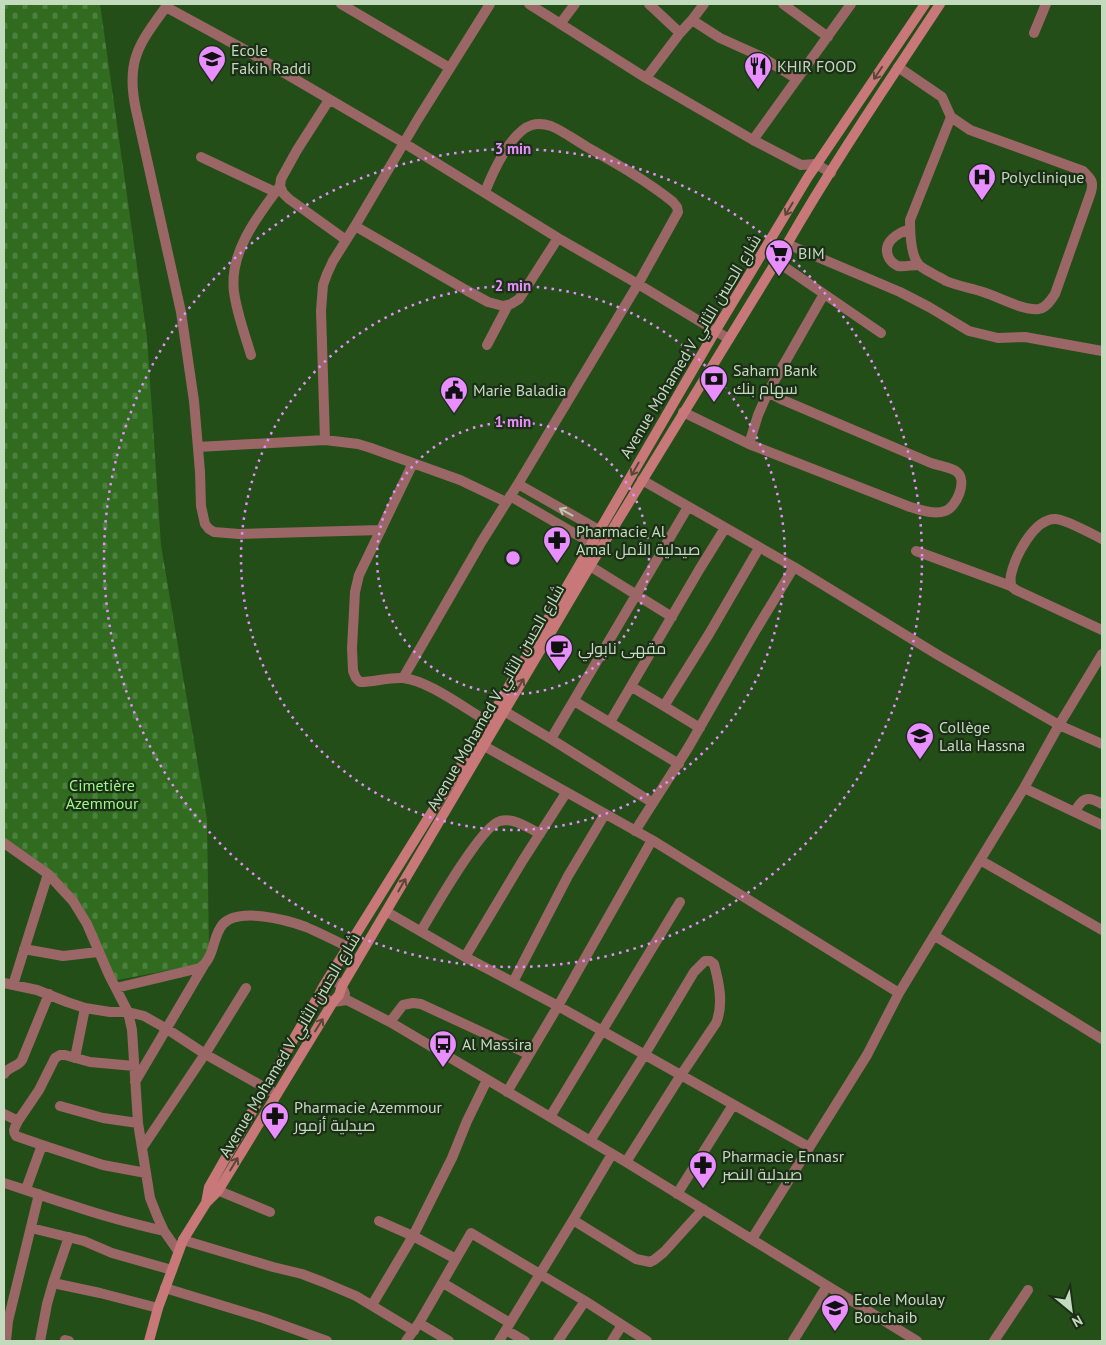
<svg xmlns="http://www.w3.org/2000/svg" width="1106" height="1345" font-family="'PT Sans',Cairo,sans-serif">
	<defs>
		<pattern id="cemetery-stones" width="16" height="16" patternUnits="userSpaceOnUse" patternTransform="scale(1.25)"><rect width="16" height="16" fill="#306b20"/><path d="M2 7V4a2 2 0 0 1 4 0v3zM10 15v-3a2 2 0 0 1 4 0v3z" fill="#4c803e"/></pattern>
	</defs>
	<rect width="100%" height="100%" fill="#234e18"/>
	<path fill="url(#cemetery-stones)" d="M4 4H100L147 337 161 545 207 819 209 949 201 964 112 981 79 905 4 842Z"/>
	<g fill="none" stroke-linecap="round" stroke-linejoin="round">
		<path stroke="#9a6666" stroke-width="10" d="M168 4C140 43 125 59 136 110L181 312 194 401 200 472 201 506 205 524 209 529 214 532 239 534 381 530
			M341 4 450 68
			M529 4 646 78 753 140 801 165 816 164 831 173
			M649 4 680 33
			M783 4 828 37
			M166 7 247 51 404 143 558 238 638 284 729 339
			M692 20 720 38 760 56 797 79
			M560 24 575 4
			M1034 33 1046 4
			M898 67 942 97 951 117 910 220C910 232 911 256 919 265 923 269 941 278 946 281 958 286 971 288 983 292 999 297 1023 311 1039 309 1047 307 1051 300 1055 294L1091 192C1094 181 1091 179 1083 171L970 130 951 117
			M646 78 680 33 692 20 704 4
			M329 100 297 150 281 179 280 186 283 193 289 199 346 240
			M753 140 851 4
			M201 157 275 192
			M355 226 466 290 488 302 503 306 511 304 519 299 558 238
			M910 229C898 233 881 242 889 258 891 262 894 264 898 266 904 267 912 265 919 265
			M787 244 900 292 929 307 969 331 998 338 1025 337 1102 351
			M776 261 881 333
			M487 345 508 305
			M251 355C245 335 237 314 234 292 229 252 257 217 280 186
			M768 392 824 294
			M683 412 749 444 910 507C921 510 934 515 945 511 956 508 968 481 957 472 951 467 939 466 931 463L783 400 768 392 758 415 749 444
			M325 440 321 311 323 285 327 274 333 261 355 226 418 119 490 4
			M198 447 325 440 358 444 371 448 460 480 506 502
			M413 463 359 575 355 592 352 648 353 671 356 678 360 682C374 682 389 677 403 678 431 681 469 712 494 725
			M642 480 794 567 938 655 1059 725 1102 744
			M518 484 606 534
			M510 496 598 547
			M1102 539C1092 534 1065 519 1055 519 1034 519 1015 556 1011 575 1010 579 1011 583 1011 586L1016 590 1102 630
			M916 551 1011 586
			M590 566 672 617
			M403 678 482 541 518 484 638 284 678 212 677 207 673 202C647 181 617 164 587 147 575 140 563 131 551 126 545 124 538 123 532 125 511 131 492 174 485 192
			M632 687 664 706
			M574 701 679 764
			M504 711 551 739
			M610 722 699 570 725 528
			M700 728 664 706 709 634 759 548
			M477 742 652 840 899 993
			M1024 788 1102 825
			M653 803 551 739 688 507
			M1075 812C1082 797 1088 796 1102 804
			M635 831 688 748 754 633 794 567
			M4 843 48 874 73 901 87 924 109 975 128 1012 132 1030 138 1123 150 1198 158 1218 164 1231 178 1251
			M980 860 1102 930
			M387 912 465 957 558 1006 809 1147
			M421 931C433 911 481 826 500 821 513 817 529 828 540 834
			M935 936 1102 1039
			M24 949 63 956 98 952
			M465 957 523 860 566 793
			M329 979C338 981 342 985 345 994
			M513 982 568 876 605 814
			M4 983 37 990 67 1002 85 1008 110 1012H128L144 1016 167 1029 205 1054 276 1094
			M13 985 48 874
			M116 988 200 968C215 958 212 936 223 924 239 907 287 920 306 927 320 933 334 940 348 947
			M320 993 326 999 333 1002 347 1000 390 1022 626 1162 917 1341
			M390 1022 403 1005 413 1003 421 1004 488 1035 528 1054
			M75 1058 85 1008
			M4 1074C9 1066 18 1067 22 1060L49 994
			M135 1082 204 965
			M507 1092 558 1006 652 840
			M60 1106 103 1118 138 1123
			M4 1114 18 1121C15 1127 12 1131 16 1136L42 1145
			M550 1117 680 902
			M18 1121 39 1090 55 1058 60 1055H65L90 1062 134 1066
			M590 1141 645 1054 694 972 705 961H710L714 964C719 982 724 1005 716 1023L681 1075 626 1162
			M142 1148 205 1054 246 988
			M4 1183C27 1190 50 1199 74 1206 103 1216 134 1224 164 1231
			M212 1188 270 1212
			M26 1189 42 1145 103 1165 146 1173
			M677 1194 733 1105
			M573 1220 636 1259 650 1262 654 1260 664 1252 703 1209
			M379 1221 413 1236 456 1259
			M31 1228 84 1241 112 1253 172 1270
			M69 1237 53 1283 100 1293 158 1308
			M752 1239 867 1055 899 993 1024 788 1059 725 1102 654
			M183 1240 273 1267 302 1274 323 1282 356 1296 414 1331
			M443 1283 510 1323
			M165 1288 263 1318 327 1341
			M585 1301 647 1341
			M372 1305 413 1236 452 1158 467 1121 487 1080
			M419 1323 449 1341
			M506 1330 525 1341
			M65 1340 69 1341
			M6 1341 8 1321 39 1194
			M40 1341 47 1304 53 1283
			M406 1341 419 1323 471 1233 585 1301 558 1341
			M499 1341 573 1220 612 1154
			M612 1341 622 1325
			M793 1341 827 1286
			M994 1341 1028 1290"/>
		<path stroke="#c97879" stroke-width="10" d="M206 1203 209 1187 320 993 323 987 488 722 716 330 808 177 925 4
			M149 1341 158 1308 183 1240 206 1203 218 1191 333 1002 339 995 342 986 590 566 787 244C834 162 888 83 940 4"/>
	</g>
	<defs><path id="oneway-shaft" d="M-6 0H5M1.5-3L5.5 0L1.5 3" fill="none" stroke-width="1.6" stroke-linecap="round" stroke-linejoin="round" transform="scale(1.25)"/></defs>
	<g stroke="#594839">
		<use href="#oneway-shaft" transform="translate(878 73) rotate(124)"/>
		<use href="#oneway-shaft" transform="translate(789 209) rotate(121)"/>
		<use href="#oneway-shaft" transform="translate(635 469) rotate(120)"/>
		<use href="#oneway-shaft" transform="translate(520 685) rotate(-60)"/>
		<use href="#oneway-shaft" transform="translate(402 885) rotate(-60)"/>
		<use href="#oneway-shaft" transform="translate(319 1025) rotate(-58)"/>
		<use href="#oneway-shaft" transform="translate(234 1164) rotate(-59)"/>
	</g>
	<use stroke="#bdc9b0" href="#oneway-shaft" transform="translate(566 512) rotate(-151)"/>
	<g fill="none" stroke="#e88eff" stroke-width="2.5" stroke-dasharray="2.5 5">
		<circle cx="513" cy="558" r="136"/>
		<circle cx="513" cy="558" r="272"/>
		<circle cx="513" cy="558" r="409"/>
	</g>
	<defs>
		<g id="school-pin" transform="scale(1.4375)"><path d="M0 17L-7.5 6A9.5 9.5 0 1 1 7.5 6Z" fill="#e88eff" stroke="#1c2e17"/><path d="M0-5L7-2L0 1L-7-2ZM-4 1L0 2.5L4 1V4Q0 6-4 4Z" fill="#111"/></g>
		<g id="restaurant-pin" transform="scale(1.4375)"><path d="M0 17L-7.5 6A9.5 9.5 0 1 1 7.5 6Z" fill="#e88eff" stroke="#1c2e17"/><path d="M-5-6h1v4h1v-4h1v4h1v-4h1v5L-1.5 .5V6h-2V.5L-5-1ZM5-6V6H3V1.5H1.5Q1.5-4 5-6Z" fill="#111"/></g>
		<g id="hospital-pin" transform="scale(1.4375)"><path d="M0 17L-7.5 6A9.5 9.5 0 1 1 7.5 6Z" fill="#e88eff" stroke="#1c2e17"/><path d="M-5-5h3v3.5h4V-5h3V5h-3V1.5h-4V5h-3Z" fill="#111"/></g>
		<g id="supermarket-pin" transform="scale(1.4375)"><path d="M0 17L-7.5 6A9.5 9.5 0 1 1 7.5 6Z" fill="#e88eff" stroke="#1c2e17"/><path d="M-6-5.5h2.5l.6 2H6L4.5 2H-2.5L-4.4-4H-6ZM-1.5 3.2a1.3 1.3 0 1 0 .1 0ZM3 3.2a1.3 1.3 0 1 0 .1 0Z" fill="#111"/></g>
		<g id="bank-pin" transform="scale(1.4375)"><path d="M0 17L-7.5 6A9.5 9.5 0 1 1 7.5 6Z" fill="#e88eff" stroke="#1c2e17"/><path d="M-6-4H6V4H-6ZM0-2.3a2.3 2.3 0 1 0 0 4.6a2.3 2.3 0 1 0 0-4.6Z" fill="#111"/></g>
		<g id="civic-pin" transform="scale(1.4375)"><path d="M0 17L-7.5 6A9.5 9.5 0 1 1 7.5 6Z" fill="#e88eff" stroke="#1c2e17"/><path d="M-.6-6.5H3V-4.5H.6V-3L4-1V1h2V6H-6V1h2V-1L-.6-3ZM-1.2 2.5V6h2.4V2.5Z" fill="#111"/></g>
		<g id="pharmacy-pin" transform="scale(1.4375)"><path d="M0 17L-7.5 6A9.5 9.5 0 1 1 7.5 6Z" fill="#e88eff" stroke="#1c2e17"/><path d="M-2-6h4v4h4v4h-4v4h-4v-4h-4v-4h4Z" fill="#111"/></g>
		<g id="cafe-pin" transform="scale(1.4375)"><path d="M0 17L-7.5 6A9.5 9.5 0 1 1 7.5 6Z" fill="#e88eff" stroke="#1c2e17"/><path d="M-5.5-4.5H6V0H3Q3 3.5 0 3.5H-2.5Q-5.5 3.5-5.5 0ZM3-3.2v2h1.7v-2ZM-6 4.5H4V6H-6Z" fill="#111"/></g>
		<g id="bus-pin" transform="scale(1.4375)"><path d="M0 17L-7.5 6A9.5 9.5 0 1 1 7.5 6Z" fill="#e88eff" stroke="#1c2e17"/><path d="M-5-6H5V4H4V6H2V4H-2V6H-4V4H-5ZM-3.5-4V0h7V-4ZM-3.5 1.2v1.5H-2V1.2ZM2 1.2v1.5H3.5V1.2Z" fill="#111"/></g>
	</defs>
	<g fill-rule="evenodd">
		<use href="#school-pin" x="212" y="59"/>
		<use href="#restaurant-pin" x="758" y="66"/>
		<use href="#hospital-pin" x="982" y="177"/>
		<use href="#supermarket-pin" x="779" y="253"/>
		<use href="#bank-pin" x="714" y="379"/>
		<use href="#civic-pin" x="454" y="390"/>
		<use href="#pharmacy-pin" x="557" y="540"/>
		<use href="#cafe-pin" x="559" y="648"/>
		<use href="#school-pin" x="920" y="736"/>
		<use href="#bus-pin" x="443" y="1044"/>
		<use href="#pharmacy-pin" x="275" y="1116"/>
		<use href="#pharmacy-pin" x="703" y="1165"/>
		<use href="#school-pin" x="835" y="1308"/>
	</g>
	<g text-anchor="middle" dominant-baseline="central" stroke-width="4.5" stroke-linejoin="round" paint-order="stroke">
		<g font-size="16" fill="#c3dbbd" stroke="#1c2e17" text-anchor="start">
			<text x="231" y="50">Ecole<tspan x="231" dy="18">Fakih Raddi</tspan></text>
			<text x="777" y="66">KHIR FOOD</text>
			<text x="1001" y="177">Polyclinique</text>
			<text x="798" y="253">BIM</text>
			<text x="733" y="370">Saham Bank<tspan x="733" dy="18">سهام بنك</tspan></text>
			<text x="473" y="390">Marie Baladia</text>
			<text x="576" y="531">Pharmacie Al<tspan x="576" dy="18">Amal صيدلية الأمل</tspan></text>
			<text x="578" y="648">مقهى نابولي</text>
			<text x="939" y="727">Collège<tspan x="939" dy="18">Lalla Hassna</tspan></text>
			<text x="462" y="1044">Al Massira</text>
			<text x="294" y="1107">Pharmacie Azemmour<tspan x="294" dy="18">صيدلية أزمور</tspan></text>
			<text x="722" y="1156">Pharmacie Ennasr<tspan x="722" dy="18">صيدلية النصر</tspan></text>
			<text x="854" y="1299">Ecole Moulay<tspan x="854" dy="18">Bouchaib</tspan></text>
		</g>
		<g font-size="16" fill="#c3dbbd" stroke="#1c2e17">
			<text transform="translate(690 346) rotate(-59)">Avenue Mohamed V شارع الحسن الثاني</text>
			<text transform="translate(495 697) rotate(-60)">Avenue Mohamed V شارع الحسن الثاني</text>
			<text transform="translate(289 1045) rotate(-59)">Avenue Mohamed V شارع الحسن الثاني</text>
		</g>
		<g font-size="16" fill="#9bfa83" stroke="#1c2e17">
			<text x="102" y="785">Cimetière<tspan x="102" dy="18">Azemmour</tspan></text>
		</g>
	</g>
	<circle cx="513" cy="558" r="8" fill="#e88eff" stroke="#1c2e17" stroke-width="2.5"/>
	<g font-size="15" text-anchor="middle" font-weight="bold" fill="#e88eff" stroke="#1c2e17" stroke-width="4.5" stroke-linejoin="round" paint-order="stroke">
		<text x="513" y="154">3 min</text>
		<text x="513" y="291">2 min</text>
		<text x="513" y="427">1 min</text>
	</g>
	<rect width="1106" height="1345" fill="none" stroke="#c3dbbd" stroke-width="10"/>
	<g transform="translate(1071 1310) rotate(151)" stroke="#1c2e17" stroke-width="4" paint-order="stroke">
	<path d="M0-4L9 19L0 12L-9 19Z" fill="#c3dbbd"/>
	<text y="-8" font-size="14" font-weight="bold" text-anchor="middle" fill="#c3dbbd">N</text>
	</g>
</svg>
